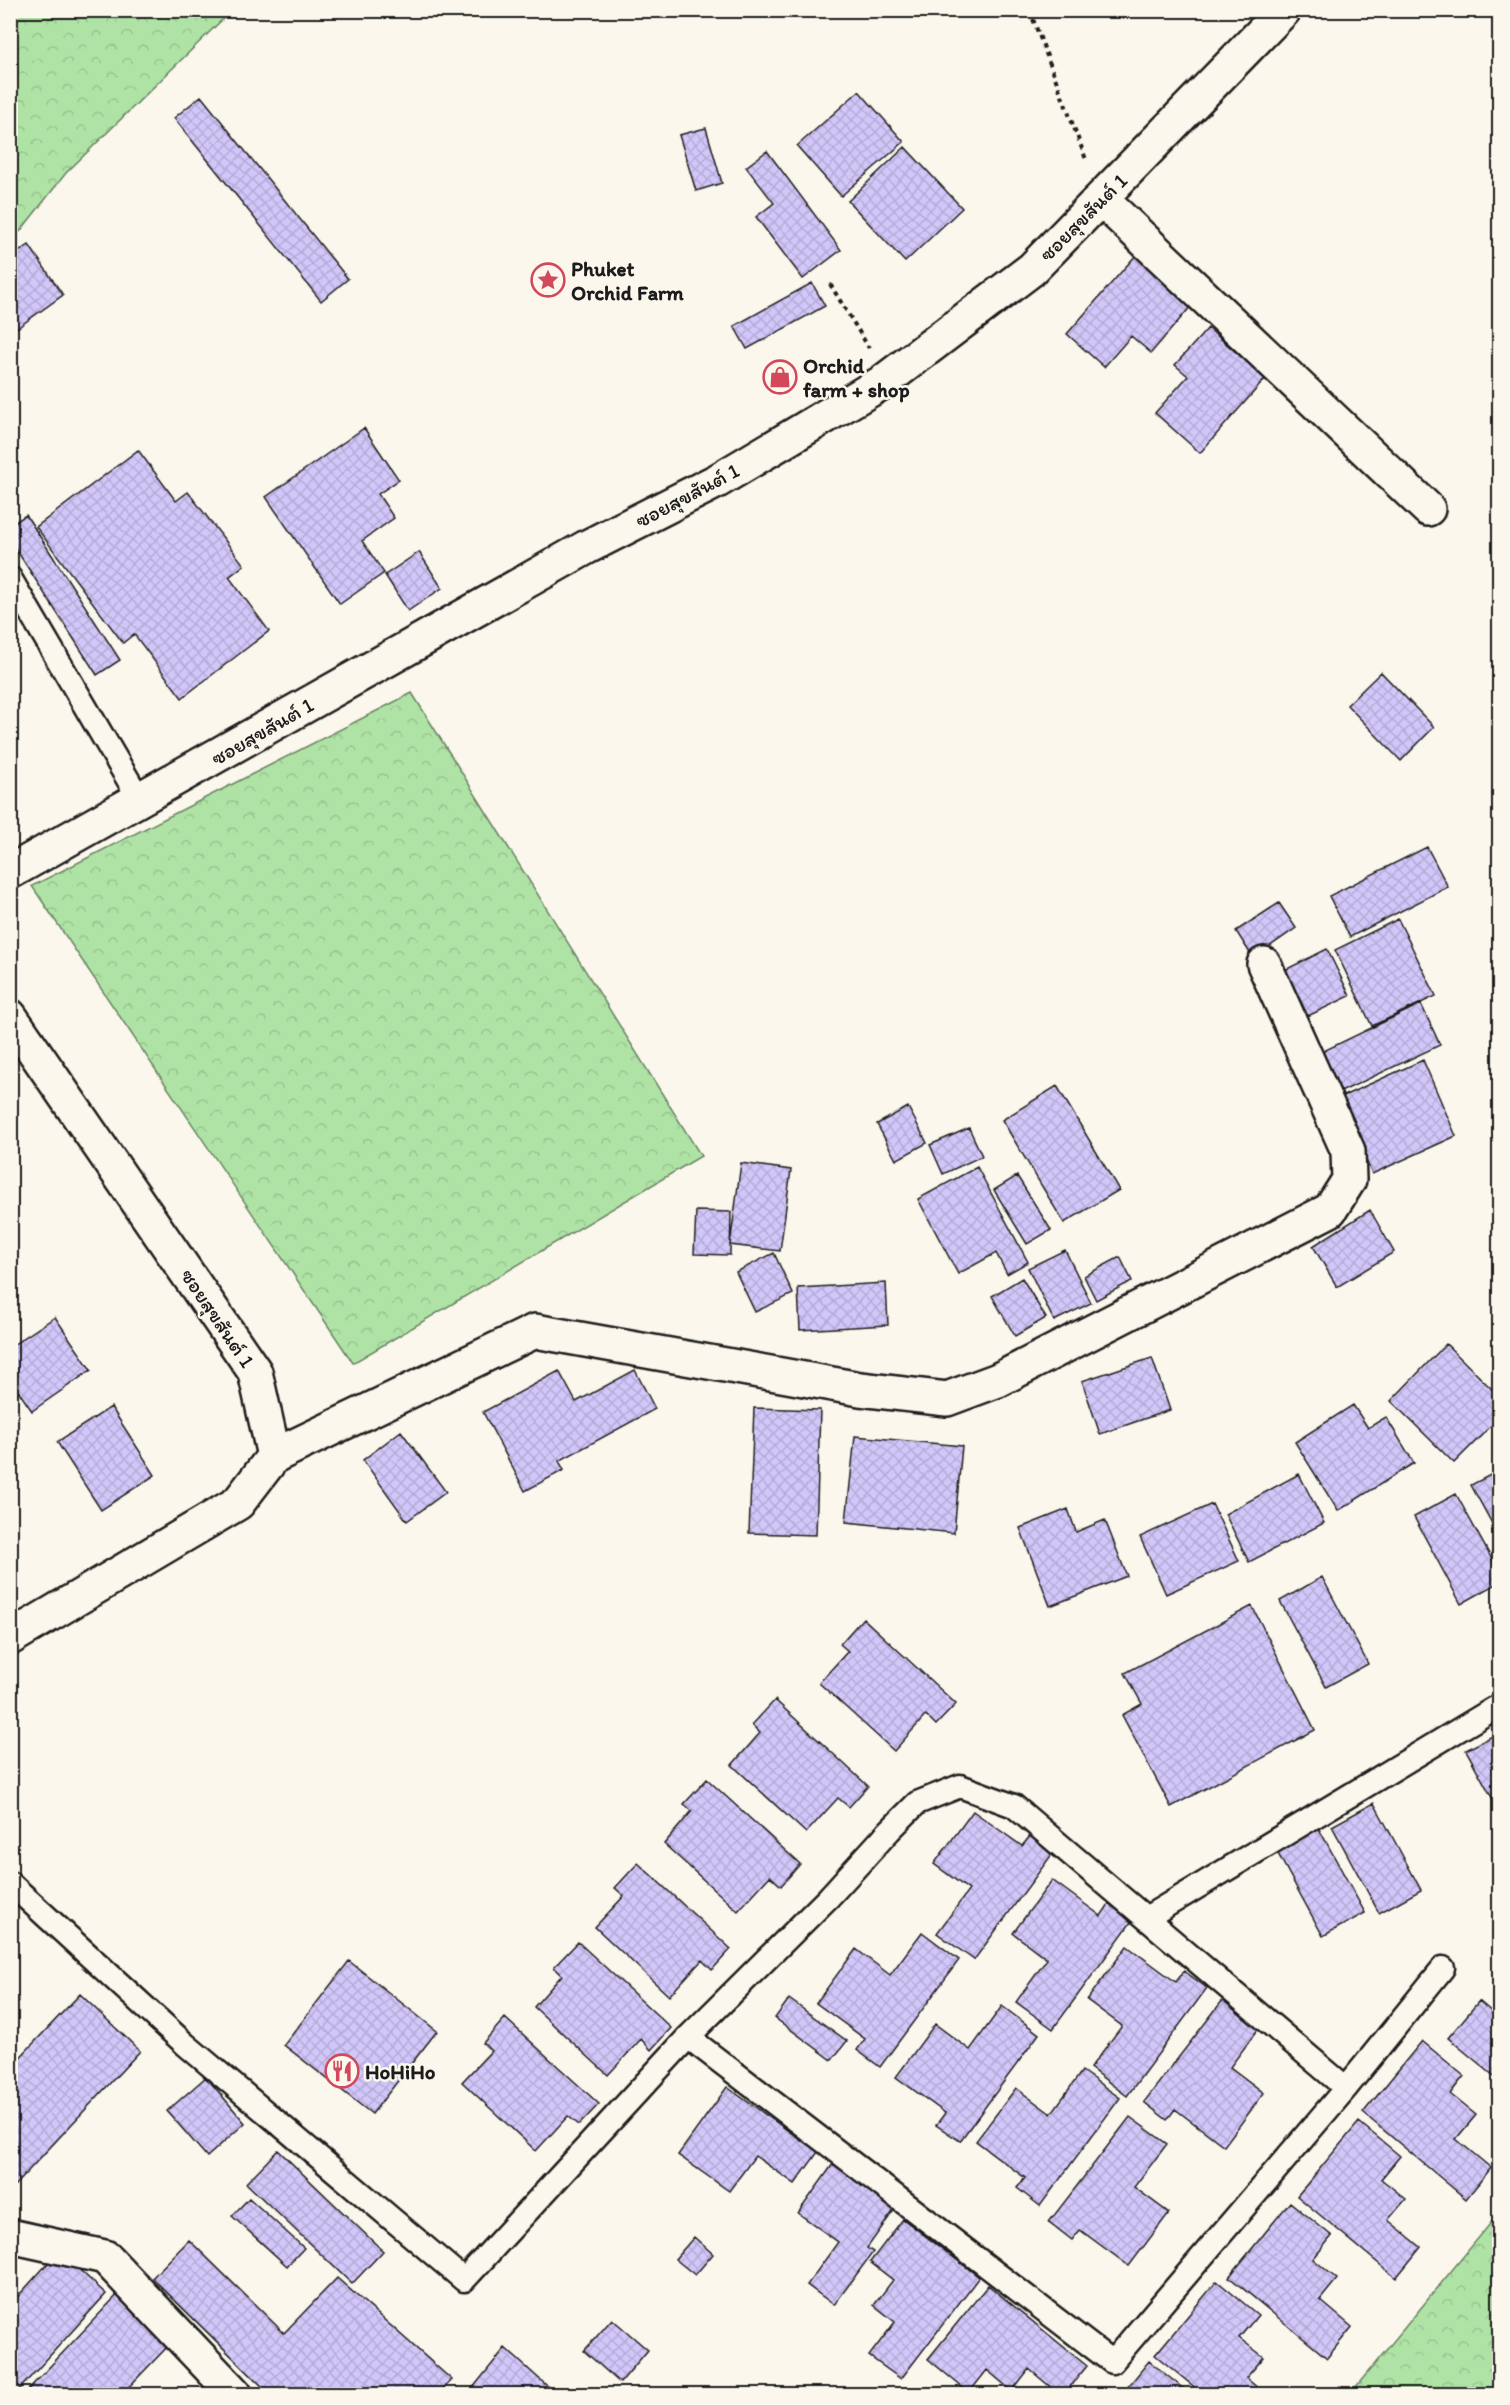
<svg xmlns="http://www.w3.org/2000/svg" width="1510" height="2405" font-family="Itim,'Playpen Sans Thai',sans-serif">
	<defs>
		<pattern id="forest-crowns" width="20" height="18" patternUnits="userSpaceOnUse" patternTransform="scale(1.5)"><rect width="20" height="18" fill="#afe3a5"/><path d="M2 6a3 3 0 1 1 6 0M12 15a3 3 0 1 1 6 0" fill="none" stroke="#96c28d"/></pattern>
		<pattern id="building-cross-hatch" width="8" height="8" patternUnits="userSpaceOnUse" patternTransform="scale(1.5)"><rect width="8" height="8" fill="#d2c7f9"/><path d="M0 0l8 8M0 8l8-8" fill="none" stroke="#b4aad5"/></pattern>
	</defs>
	<rect width="100%" height="100%" fill="#fbf7ec"/>
	<filter id="ink" filterUnits="userSpaceOnUse"><feTurbulence type="fractalNoise" baseFrequency=".0167" numOctaves="2"/><feDisplacementMap in="SourceGraphic" scale="12" xChannelSelector="R" yChannelSelector="G"/><feConvolveMatrix kernelMatrix="1 2 1 2 8 2 1 2 1" color-interpolation-filters="sRGB"/></filter>
	<g filter="url(#ink)">
		<path fill="url(#forest-crowns)" stroke="#668060" stroke-width="1.5" d="M11 10 230 12 66 173 11 243Z
			M412 693 701 1156 353 1363 32 886Z
			M1499 2213V2394H1350Z"/>
		<path fill="url(#building-cross-hatch)" stroke="#1c1c1c" stroke-width="1.5" d="M859 91 904 142 841 196 797 146Z
			M201 96 348 279 321 301 174 118Z
			M706 128 722 183 696 191 679 135Z
			M905 147 962 208 905 262 848 201Z
			M767 151 841 250 803 279 756 217 774 203 746 167Z
			M29 245 63 295 17 328 10 319V258Z
			M1136 255 1192 305 1151 353 1131 336 1104 367 1067 334Z
			M812 283 825 306 747 349 734 326Z
			M1208 328 1266 378 1200 453 1155 413 1188 376 1175 365Z
			M364 428 399 480 378 494 394 518 362 541 384 573 340 604 266 497Z
			M138 450 176 501 188 492 244 565 229 577 269 631 182 698 134 634 123 643 36 527Z
			M26 515 120 660 97 675 10 540V525Z
			M419 552 442 588 408 611 385 575Z
			M1381 672 1434 727 1401 761 1347 705Z
			M1427 847 1448 887 1350 937 1329 896Z
			M1279 903 1296 928 1253 958 1236 931Z
			M1398 919 1436 996 1372 1026 1335 950Z
			M1327 949 1350 996 1308 1016 1285 970Z
			M1421 1004 1440 1045 1328 1098 1309 1058Z
			M1423 1060 1456 1136 1372 1174 1339 1098Z
			M1057 1086 1119 1190 1064 1223 1002 1120Z
			M908 1107 927 1143 896 1160 877 1124Z
			M969 1128 982 1156 943 1174 930 1145Z
			M741 1163 791 1170 780 1251 730 1245Z
			M977 1167 1028 1262 1007 1274 996 1253 958 1274 918 1199Z
			M1017 1176 1051 1230 1027 1244 994 1190Z
			M1370 1210 1394 1252 1337 1287 1313 1246Z
			M696 1211 731 1212 730 1255 694 1254Z
			M1065 1250 1091 1303 1054 1321 1028 1268Z
			M774 1253 793 1294 755 1312 736 1272Z
			M1120 1257 1132 1281 1096 1300 1084 1276Z
			M1022 1278 1046 1318 1015 1336 992 1296Z
			M886 1283 888 1325 800 1330 798 1288Z
			M55 1317 91 1370 32 1411 10 1379V1347Z
			M1446 1344 1500 1397V1417L1454 1463 1391 1401Z
			M1152 1358 1170 1410 1100 1434 1082 1381Z
			M635 1370 655 1409 559 1461 564 1470 525 1491 483 1412 559 1371 576 1402Z
			M1353 1405 1368 1428 1386 1417 1414 1463 1338 1511 1295 1442Z
			M111 1407 155 1475 101 1510 57 1442Z
			M754 1408 820 1410 816 1535 749 1533Z
			M401 1431 446 1492 407 1521 363 1460Z
			M855 1436 962 1446 954 1533 846 1522Z
			M1500 1470V1538L1471 1485Z
			M1299 1474 1324 1523 1249 1562 1225 1514Z
			M1456 1494 1500 1574V1582L1461 1604 1414 1517Z
			M1212 1504 1239 1561 1166 1594 1140 1537Z
			M1068 1509 1076 1532 1105 1520 1127 1576 1050 1606 1020 1528Z
			M1322 1577 1368 1664 1326 1687 1280 1601Z
			M1252 1606 1315 1730 1171 1807 1122 1715 1142 1704 1125 1673Z
			M863 1618 956 1704 936 1725 926 1715 894 1751 819 1683 848 1651 840 1644Z
			M775 1700 868 1786 849 1807 838 1798 806 1833 732 1765 760 1733 752 1725Z
			M1500 1732V1812L1466 1750Z
			M707 1779 800 1864 781 1886 770 1876 738 1911 664 1844 692 1811 684 1804Z
			M1374 1803 1421 1890 1379 1913 1332 1826Z
			M973 1811 1022 1846 1030 1836 1053 1853 974 1960 937 1933 969 1890 934 1864Z
			M1318 1827 1365 1913 1323 1936 1276 1850Z
			M638 1863 731 1949 712 1970 702 1960 669 1996 595 1927 624 1896 615 1888Z
			M1052 1880 1101 1916 1109 1904 1132 1921 1053 2029 1016 2002 1047 1959 1013 1933Z
			M922 1932 959 1960 880 2067 857 2050 865 2039 816 2003 856 1949 890 1975Z
			M578 1942 671 2028 651 2050 641 2039 608 2075 534 2007 562 1975 554 1967Z
			M1127 1946 1176 1982 1184 1971 1207 1988 1127 2096 1090 2068 1122 2026 1087 2000Z
			M349 1961 437 2031 372 2114 284 2045Z
			M80 1994 140 2051 14 2186 10 2183V2068Z
			M1226 1996 1262 2024 1230 2067 1264 2093 1224 2146 1175 2109 1167 2120 1144 2102Z
			M789 1999 847 2041 832 2060 775 2018Z
			M1479 2001 1500 2019V2081L1448 2038Z
			M1002 2006 1039 2034 960 2141 936 2125 945 2113 896 2077 935 2024 970 2050Z
			M505 2018 599 2104 579 2125 568 2116 536 2151 462 2082 491 2051 483 2043Z
			M1422 2041 1464 2076 1450 2094 1476 2115 1456 2139 1491 2168 1466 2199 1363 2113Z
			M1082 2071 1120 2098 1040 2206 1017 2188 1025 2178 976 2141 1016 2088 1051 2114Z
			M206 2077 245 2123 207 2157 167 2111Z
			M727 2087 818 2152 795 2184 755 2156 729 2191 678 2155Z
			M1130 2117 1167 2144 1134 2187 1169 2213 1129 2266 1080 2230 1072 2240 1049 2222Z
			M1359 2122 1400 2156 1381 2179 1406 2199 1388 2220 1421 2247 1396 2278 1297 2196Z
			M278 2150 383 2251 352 2284 246 2183Z
			M833 2164 895 2209 867 2248 873 2252 834 2305 807 2285 838 2242 798 2213Z
			M249 2198 304 2248 287 2266 232 2216Z
			M1290 2202 1332 2236 1313 2259 1337 2279 1320 2300 1352 2327 1327 2358 1229 2277Z
			M903 2219 979 2277 901 2379 869 2356 895 2322 874 2305 893 2280 870 2262Z
			M694 2237 713 2254 695 2275 675 2259Z
			M189 2240 284 2333 337 2278 452 2380 438 2394H270L152 2278Z
			M59 2251 106 2294 15 2394H10V2305Z
			M1217 2281 1258 2315 1239 2338 1264 2357 1246 2378 1265 2394H1203L1155 2355Z
			M988 2285 1087 2366 1064 2394H1059L1029 2369 1012 2391 987 2370 969 2393 928 2359Z
			M119 2293 171 2343 122 2394H24Z
			M612 2319 648 2350 620 2383 584 2351Z
			M505 2348 556 2394H468Z
			M1149 2361 1190 2394H1122Z"/>
		<g fill="none" stroke-linecap="round" stroke-linejoin="round">
			<g stroke="#1c1c1c" stroke-width="27">
				<path id="service" d="M10 578 140 800
					M10 1883 185 2044 464 2280 688 2037 828 1898 889 1831 917 1803 960 1786 1014 1806 1346 2088
					M1146 1918 1500 1705
					M688 2037 1112 2362 1346 2088 1443 1968"/>
			</g>
			<g stroke="#1c1c1c" stroke-width="38">
				<path id="minor" d="M1101 199 1428 509
					M274 1456 535 1331 860 1389 947 1399 998 1380 1330 1210 1349 1180 1348 1151 1264 964
					M10 2236 105 2257 235 2394"/>
			</g>
			<g stroke="#1c1c1c" stroke-width="38">
				<path id="tertiary" d="M10 872 587 547 717 481 883 382 1032 269 1284 10
					M10 1016 255 1372 274 1456 238 1503 10 1638"/>
			</g>
			<path stroke="#1c1c1c" stroke-width="4" stroke-dasharray="4.5 4.5" stroke-linecap="butt" d="M1033 10V19L1087 162
				M830 284 869 348"/>
			<use href="#service" stroke="#fbf7ec" stroke-width="22"/>
			<use href="#minor" stroke="#fbf7ec" stroke-width="33"/>
			<use href="#tertiary" stroke="#fbf7ec" stroke-width="33"/>
		</g>
	</g>
	<defs>
		<g id="sight-ring" transform="scale(1.725)"><circle r="9.5" fill="#fbf7ec" stroke="#d1495b" stroke-width="1.5"/><path d="M0-6L1.8-2.2L6-1.7L2.9 1.2L3.7 5.4L0 3.3L-3.7 5.4L-2.9 1.2L-6-1.7L-1.8-2.2Z" fill="#d1495b"/></g>
		<g id="shop-ring" transform="scale(1.725)"><circle r="9.5" fill="#fbf7ec" stroke="#d1495b" stroke-width="1.5"/><path d="M-5-2.5h2.3a2.7 3.5 0 0 1 5.4 0H5L5.5 6h-11ZM-1.5-2.5h3a1.5 2.3 0 0 0-3 0Z" fill="#d1495b"/></g>
		<g id="restaurant-ring" transform="scale(1.725)"><circle r="9.5" fill="#fbf7ec" stroke="#d1495b" stroke-width="1.5"/><path d="M-5-6h1v4h1v-4h1v4h1v-4h1v5L-1.5 .5V6h-2V.5L-5-1ZM5-6V6H3V1.5H1.5Q1.5-4 5-6Z" fill="#d1495b"/></g>
	</defs>
	<g fill-rule="evenodd">
		<use href="#sight-ring" x="548" y="280"/>
		<use href="#shop-ring" x="780" y="377"/>
		<use href="#restaurant-ring" x="342" y="2071"/>
	</g>
	<g text-anchor="middle" dominant-baseline="central" stroke-width="5" stroke-linejoin="round" paint-order="stroke">
		<g font-size="21" fill="#1c1c1c" stroke="#fbf7ec">
			<text transform="translate(1083 217) rotate(-45)">ซอยสุขสันต์ 1</text>
			<text transform="translate(687 495) rotate(-28)">ซอยสุขสันต์ 1</text>
			<text transform="translate(262 731) rotate(-30)">ซอยสุขสันต์ 1</text>
			<text transform="translate(218 1318) rotate(56)">ซอยสุขสันต์ 1</text>
		</g>
		<g font-size="21" font-weight="bold" fill="#1c1c1c" stroke="#fbf7ec" text-anchor="start">
			<text x="571" y="268">Phuket<tspan x="571" dy="24">Orchid Farm</tspan></text>
			<text x="803" y="365">Orchid<tspan x="803" dy="24">farm + shop</tspan></text>
			<text x="365" y="2071">HoHiHo</text>
		</g>
	</g>
	<rect width="1510" height="2405" fill="none" stroke="#fbf7ec" stroke-width="36"/>
	<rect x="18" y="18" width="1474" height="2369" fill="none" stroke="#1c1c1c" stroke-width="2" filter="url(#ink)"/>
</svg>
